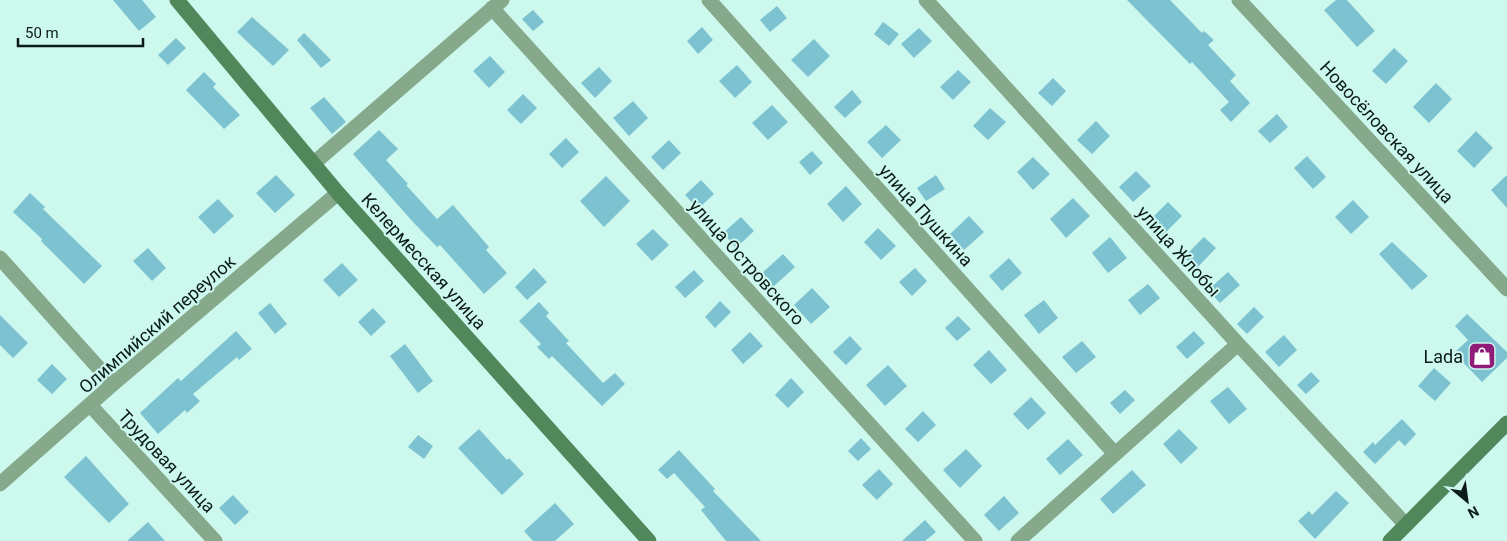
<svg xmlns="http://www.w3.org/2000/svg" width="1507" height="541" font-family="Roboto,sans-serif">
	<rect width="100%" height="100%" fill="#cdf8ee"/>
	<path fill="#7dc2d1" d="M113 0H142L156 17 139 31Z
		M1127 0H1170L1202 33 1204 31 1214 40 1208 45 1236 75 1230 81 1250 103 1231 122 1220 110 1229 102 1192 62 1190 64Z
		M1336 0H1347L1375 31 1357 47 1324 10Z
		M777 6 787 18 770 32 760 20Z
		M533 10 544 22 533 31 522 19Z
		M252 17 289 50 273 66 237 32Z
		M883 22 899 34 889 46 874 34Z
		M702 27 713 40 698 54 687 41Z
		M919 28 932 41 914 58 901 44Z
		M304 33 331 60 321 68 297 40Z
		M176 38 186 48 168 65 158 55Z
		M814 39 830 56 808 77 791 60Z
		M1394 48 1408 61 1386 84 1372 71Z
		M490 56 505 72 489 88 473 71Z
		M737 65 752 82 735 98 719 81Z
		M599 67 612 81 595 98 581 83Z
		M958 70 971 82 953 100 940 87Z
		M204 72 216 84 213 87 240 115 224 129 186 90Z
		M1053 78 1066 91 1052 106 1038 93Z
		M1436 83 1452 99 1429 123 1413 107Z
		M852 90 862 102 845 118 834 107Z
		M523 94 537 108 521 124 507 110Z
		M324 97 346 122 332 134 310 108Z
		M633 101 648 118 629 136 613 118Z
		M772 105 788 122 768 140 752 123Z
		M990 108 1006 122 988 140 973 126Z
		M1277 114 1288 127 1270 143 1258 131Z
		M1096 121 1110 136 1092 154 1077 140Z
		M886 125 901 140 882 158 867 142Z
		M379 130 398 149 386 160 408 184 406 185 437 219 453 205 489 247 486 250 507 273 484 294 440 245 437 247 413 222 353 154Z
		M1476 131 1493 148 1474 168 1457 151Z
		M566 138 579 152 562 168 549 154Z
		M669 140 681 153 663 170 651 157Z
		M812 151 823 163 810 175 799 162Z
		M1307 156 1326 177 1313 189 1294 168Z
		M1033 157 1050 174 1033 190 1017 172Z
		M1136 171 1151 186 1133 202 1119 187Z
		M276 175 295 195 275 213 256 193Z
		M936 175 945 189 926 201 917 188Z
		M1507 175V208L1491 190Z
		M606 176 630 201 604 227 580 201Z
		M701 180 714 194 698 209 685 195Z
		M846 186 862 204 843 222 827 204Z
		M30 193 45 207 43 209 102 266 84 284 41 241 42 239 13 212Z
		M1073 198 1090 216 1066 238 1050 219Z
		M218 199 234 216 214 234 198 217Z
		M1353 200 1369 217 1351 234 1335 217Z
		M1168 202 1182 216 1162 236 1148 222Z
		M969 216 984 232 964 250 950 234Z
		M741 217 754 231 736 248 723 233Z
		M878 228 896 246 881 260 864 242Z
		M653 229 669 245 652 261 636 244Z
		M1110 237 1127 258 1108 273 1092 253Z
		M1204 237 1216 248 1196 269 1184 257Z
		M1392 242 1428 276 1412 290 1379 254Z
		M148 248 166 268 152 281 133 261Z
		M783 254 795 267 773 287 761 274Z
		M1009 258 1022 273 1002 291 989 276Z
		M342 263 358 280 339 297 323 280Z
		M534 268 547 282 527 300 515 287Z
		M915 268 927 281 912 296 899 282Z
		M694 270 704 281 685 298 675 287Z
		M1228 272 1240 285 1220 303 1208 290Z
		M1148 284 1160 298 1140 315 1128 300Z
		M812 288 830 307 811 324 794 305Z
		M1044 300 1058 318 1039 334 1024 315Z
		M720 301 731 312 715 328 705 317Z
		M539 302 549 313 546 316 569 341 566 343 603 383 615 373 625 384 602 406 552 356 549 359 537 347 541 344 519 321Z
		M270 303 287 324 275 334 258 313Z
		M1254 307 1264 317 1247 334 1237 324Z
		M373 308 386 322 371 336 358 322Z
		M1467 314 1507 352V358L1482 382 1454 353 1468 340 1455 326Z
		M0 315 28 343 13 358 0 345Z
		M958 316 971 329 957 341 945 328Z
		M236 331 252 349 239 360 237 357 193 394 200 401 187 413 185 410 158 434 140 413 178 378 181 381Z
		M1194 331 1205 343 1187 359 1176 347Z
		M750 332 763 346 743 364 731 350Z
		M1284 335 1297 350 1279 367 1265 352Z
		M850 336 862 349 846 365 833 352Z
		M1082 341 1096 357 1076 373 1062 357Z
		M405 344 433 381 418 393 390 356Z
		M989 350 1007 370 991 384 973 365Z
		M52 364 67 379 52 394 37 380Z
		M888 365 907 386 885 406 866 385Z
		M1434 368 1451 383 1435 401 1418 386Z
		M1311 372 1320 381 1306 394 1297 385Z
		M791 378 804 392 788 408 775 395Z
		M1228 387 1247 409 1229 424 1210 401Z
		M1125 390 1135 400 1120 414 1110 403Z
		M1031 397 1046 413 1028 430 1013 414Z
		M923 411 936 425 918 442 905 429Z
		M1402 419 1416 434 1405 446 1399 440 1375 464 1363 452 1373 442 1375 445Z
		M479 429 507 460 509 458 524 474 502 495 458 448Z
		M1179 429 1198 448 1181 464 1163 444Z
		M418 435 433 446 424 459 408 447Z
		M861 438 871 449 858 461 848 451Z
		M1068 439 1083 455 1060 475 1046 459Z
		M966 449 982 466 960 488 943 470Z
		M679 450 715 489 713 491 761 541H726L701 510 705 507 674 473 667 479 658 470Z
		M86 456 129 504 109 523 64 477Z
		M879 469 893 484 877 500 862 485Z
		M1132 470 1146 485 1113 514 1100 499Z
		M1336 491 1349 503 1315 539 1298 521 1309 511 1312 515Z
		M233 495 249 512 235 525 219 508Z
		M1004 496 1019 513 999 531 984 515Z
		M555 503 574 524 555 541H533L524 531Z
		M925 520 936 532 925 541H902Z
		M148 522 165 541H127Z"/>
	<g fill="none" stroke-linecap="round" stroke-linejoin="round">
		<path stroke="#85a98a" stroke-width="15" d="M709 0 1115 454
			M926 0 1238 344 1406 525
			M1239 0 1507 289
			M492 8 975 541
			M314 163 502 0
			M0 258 113 384
			M91 406 215 541
			M0 484 113 384 338 193
			M1018 541 1238 344"/>
		<path stroke="#50885b" stroke-width="15" d="M177 0 338 193 649 541
			M1390 541 1507 423"/>
	</g>
	<defs>
		<g id="shop-square" transform="scale(1.4375)"><rect x="-9" y="-9" width="18" height="18" rx="4" fill="#911b79" stroke="#cdf8ee"/><path d="M-5-2.5h2.3a2.7 3.5 0 0 1 5.4 0H5L5.5 6h-11ZM-1.5-2.5h3a1.5 2.3 0 0 0-3 0Z" fill="#fff"/></g>
	</defs>
	<g fill-rule="evenodd">
		<use href="#shop-square" x="1482" y="356"/>
	</g>
	<g text-anchor="middle" dominant-baseline="central" stroke-width="4" stroke-linejoin="round" paint-order="stroke">
		<g font-size="18" fill="#0b1b18" stroke="#cdf8ee">
			<text transform="translate(1387 132) rotate(47)">Новосёловская улица</text>
			<text transform="translate(926 215) rotate(48)">улица Пушкина</text>
			<text transform="translate(1179 251) rotate(48)">улица Жлобы</text>
			<text transform="translate(424 261) rotate(48)">Келермесская улица</text>
			<text transform="translate(747 262) rotate(48)">улица Островского</text>
			<text transform="translate(157 324) rotate(-41)">Олимпийский переулок</text>
			<text transform="translate(167 461) rotate(47)">Трудовая улица</text>
		</g>
		<g font-size="18" fill="#0b1b18" stroke="#cdf8ee" text-anchor="end">
			<text x="1463" y="356">Lada</text>
		</g>
	</g>
	<g transform="translate(1467 501) rotate(151)" stroke="#cdf8ee" stroke-width="4" paint-order="stroke">
	<path d="M0-4L9 19L0 12L-9 19Z" fill="#0b1b18"/>
	<text y="-8" font-size="14" font-weight="bold" text-anchor="middle" fill="#0b1b18">N</text>
	</g>
	<path d="M18 38v8h125v-8" fill="none" stroke="#0b1b18" stroke-width="2.5"/>
	<text x="25" y="38" font-size="15" fill="#0b1b18" stroke="#cdf8ee" stroke-width="4" paint-order="stroke">50 m</text>
</svg>
